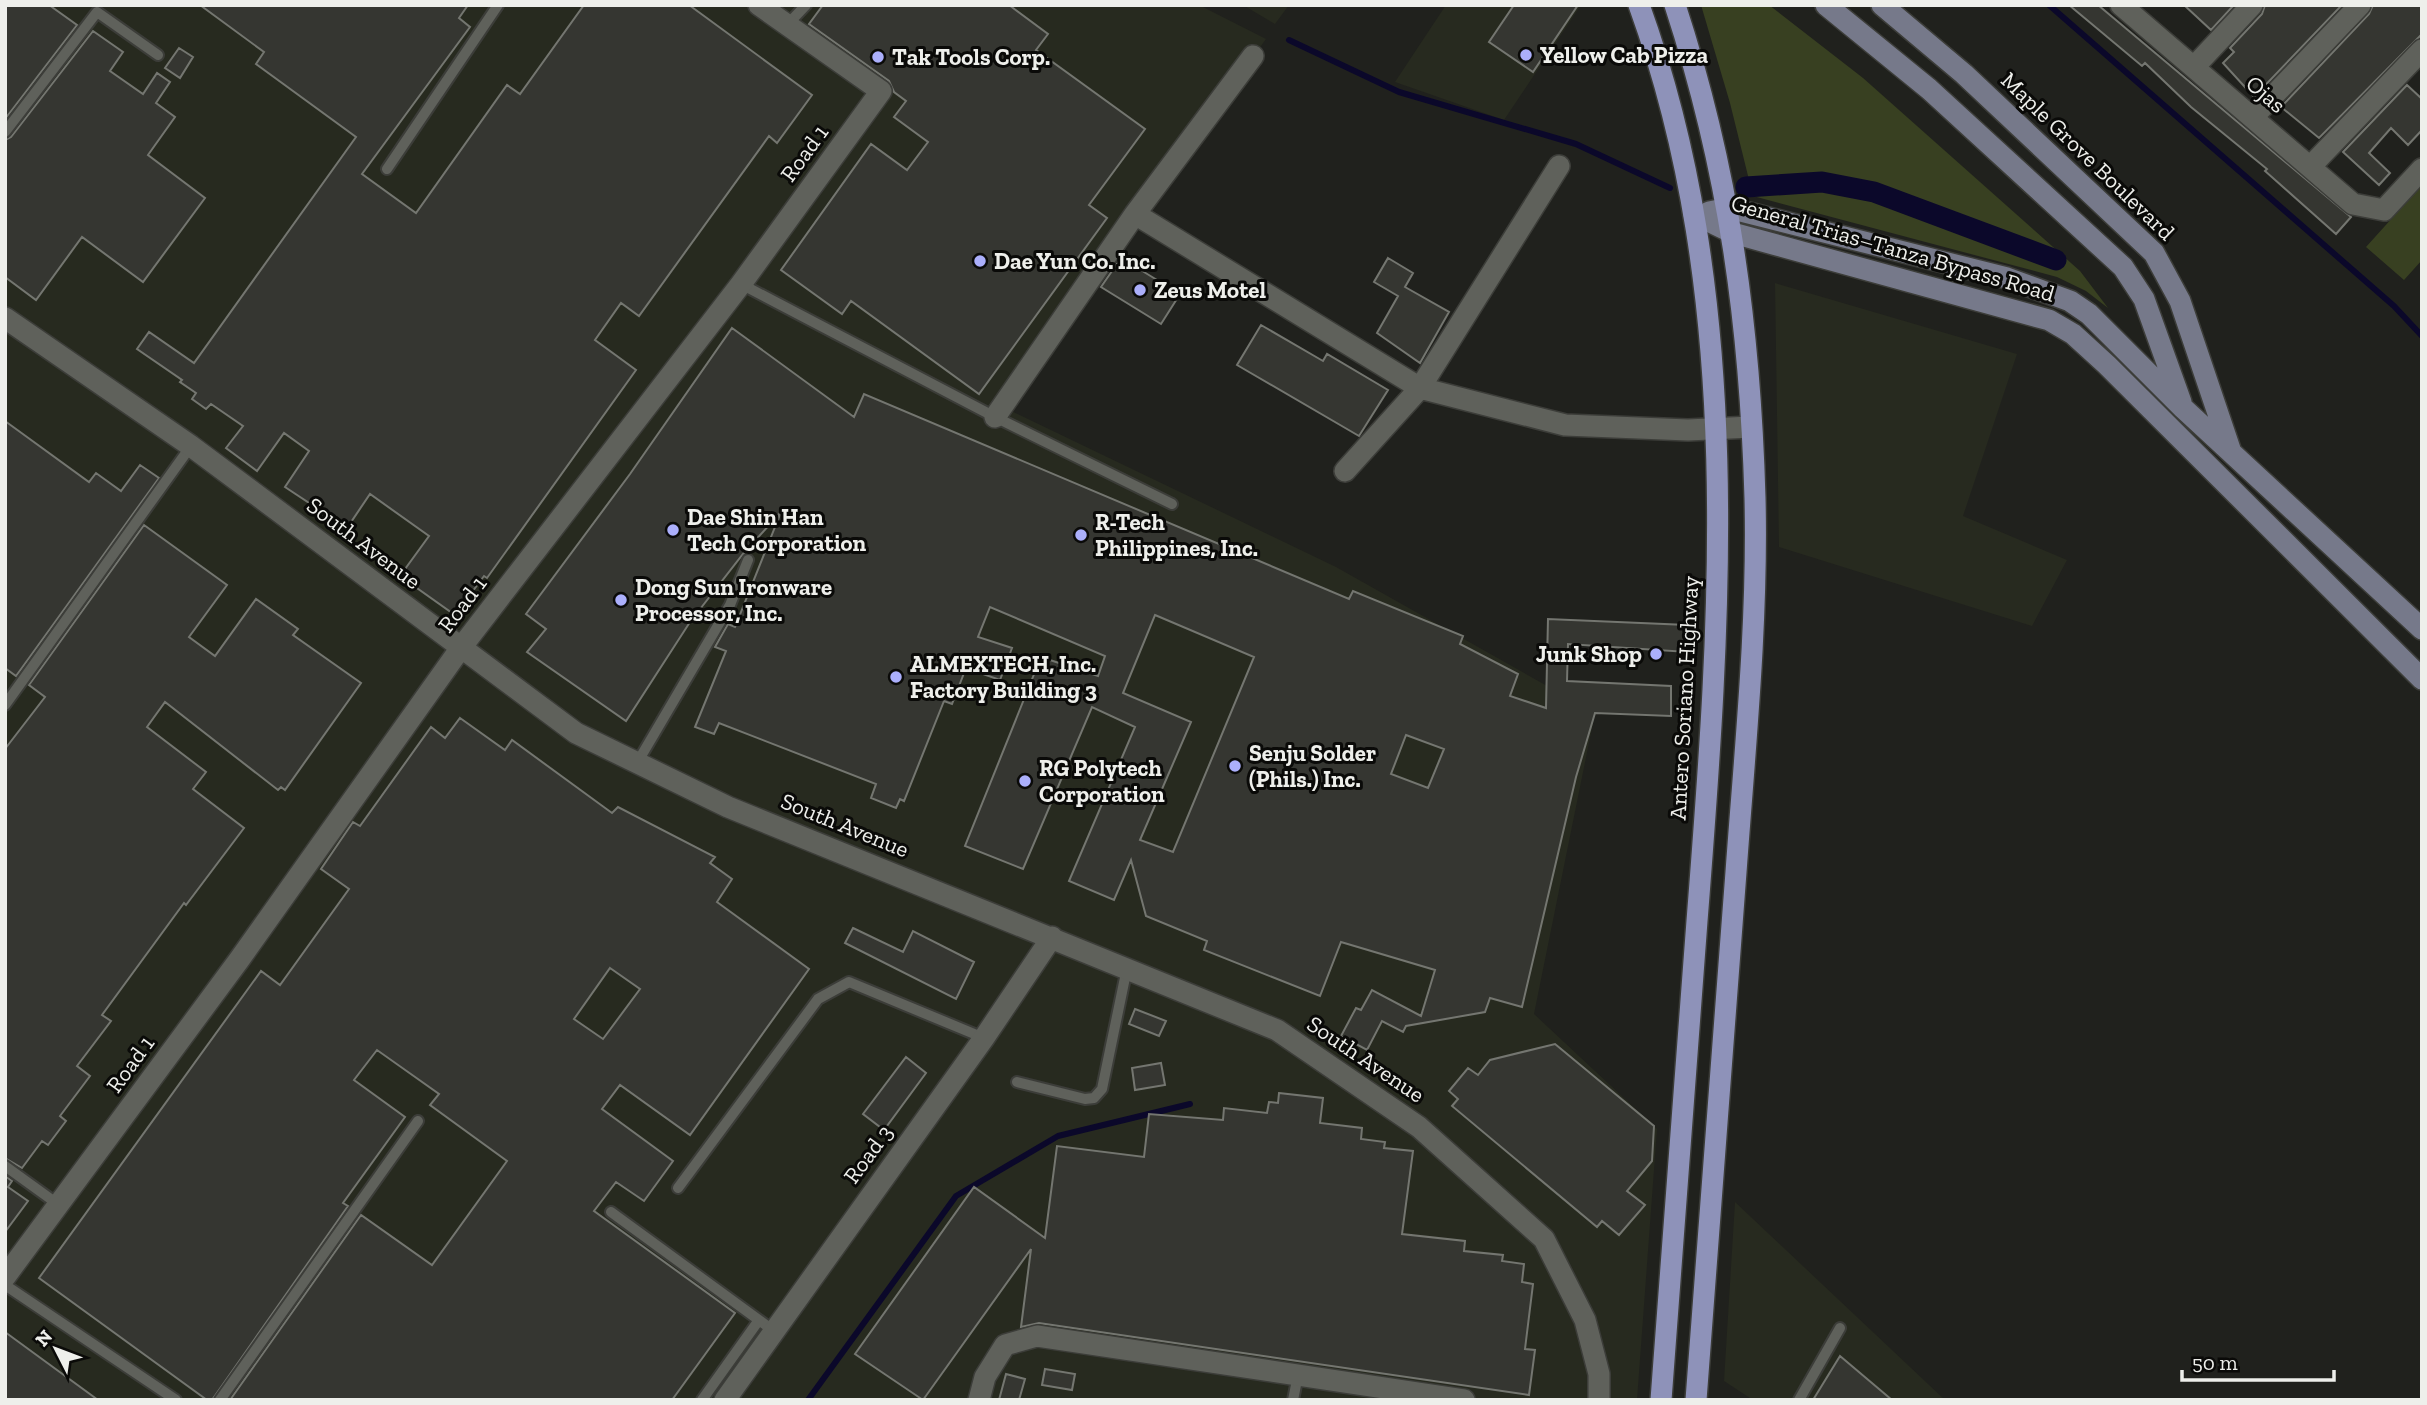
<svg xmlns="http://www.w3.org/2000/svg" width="2427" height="1405" font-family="'Zilla Slab',serif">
	<rect width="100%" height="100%" fill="#20211d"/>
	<path fill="#272a1f" d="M5 5H1199L1266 39 999 405 1336 567 1595 713 1534 1014 1657 1129 1637 1400H5Z
		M1243 5H1289L1275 24Z
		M1446 5H1581L1504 120 1395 82Z
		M1775 283 2017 354 1963 516 2067 560 2032 626 1779 547Z
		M1735 1202 1945 1400H1753L1724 1381Z"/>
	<path fill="#384021" d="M1701 5H1769L1863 78 2080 271 2108 308 2086 291 2057 277 1753 196 1730 103Z
		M2422 185V260L2404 280 2366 247Z"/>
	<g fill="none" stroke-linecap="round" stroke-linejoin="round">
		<path stroke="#0b082a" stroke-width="6" d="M2049 5 2394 306 2422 336
			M1289 40 1399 92 1576 144 1670 188
			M808 1400 956 1196 1058 1136 1190 1104"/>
		<path stroke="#0b082a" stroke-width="21" d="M1746 187 1822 182 1874 192 2056 260"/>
	</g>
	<path fill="#353631" stroke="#747670" stroke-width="2" fill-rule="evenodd" d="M5 5H49L77 25 5 119Z
		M200 5H468L459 18 470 27 362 174 416 213 507 85 520 94 584 5H689L812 95 777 143 769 136 639 316 621 303 595 340 636 370 487 578 484 576 455 615 400 576 429 536 370 494 347 528 285 487 309 451 284 433 257 471 226 448 243 426 211 404 206 409 192 399 196 393 180 382 182 380 137 349 149 332 194 363 356 137 256 64 264 52Z
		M823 5H1009L1048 34 1036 50 1145 129 1089 205 1107 218 979 394 851 301 842 314 781 270 871 144 907 170 928 142 894 117 906 101 894 92 889 81 809 24Z
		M1514 5H1578L1533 72 1489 42Z
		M2069 5H2098L2351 217 2336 234 2265 171 2267 169 2191 107 2145 63 2142 66Z
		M2184 5H2234L2211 30Z
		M2265 5H2342L2254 97 2223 63 2234 52 2230 48 2262 14Z
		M2373 5H2422V34L2319 138 2281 107 2369 14Z
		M93 31 123 52 110 71 143 94 157 73 170 82 156 103 175 117 148 155 205 198 143 282 82 237 36 300 5 277V140L11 137Z
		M179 48 193 57 180 78 165 68Z
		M2407 85 2422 99V130L2408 145 2391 128 2369 153 2390 173 2379 185 2343 152Z
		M1121 258 1180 294 1161 324 1101 287Z
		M1388 258 1413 273 1405 287 1449 312 1420 363 1377 333 1398 296 1374 282Z
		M1261 325 1323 361 1327 354 1388 390 1359 436 1237 365Z
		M732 328 854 417 864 394 1349 599 1353 591 1463 636 1460 644 1518 674 1510 696 1546 708 1548 619 1687 625V652L1568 644 1567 681 1671 686V716L1595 713 1576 777 1522 1007 1490 998 1485 1012 1406 1026 1403 1032 1382 1021 1367 1050 1341 1036 1356 1008 1361 1010 1372 990 1421 1016 1435 970 1341 942 1320 996 1204 950 1207 941 1146 916 1131 860 1114 900 1069 881 1135 727 1092 707 1023 869 965 846 1041 657 1098 676 1105 656 990 607 978 637 1012 648 1000 680 966 668 952 704 944 701 904 801 900 799 896 808 871 798 876 784 719 723 714 734 695 727 726 651 715 647 728 624 735 627 781 512 743 554 690 622 626 721 527 652 546 629 526 614 630 474ZM1155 615 1254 657 1173 852 1140 840 1191 722 1123 693ZM1406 735 1444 749 1428 788 1391 774Z
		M5 421 89 482 96 473 121 491 140 465 159 478 16 676 5 668Z
		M144 525 227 585 189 637 215 656 256 599 298 629 293 635 361 683 285 790 281 787 278 790 165 702 147 727 206 772 193 789 244 828 186 905 184 903 102 1015 111 1021 77 1066 90 1076 60 1116 66 1121 48 1145 42 1141 22 1168 5 1158V749L45 697 29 685Z
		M460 718 505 750 512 740 612 813 618 807 715 857 710 863 732 879 717 902 809 969 690 1135 620 1085 602 1109 673 1161 644 1201 616 1182 594 1211 735 1313 672 1400H230L361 1215 432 1265 507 1161 430 1105 439 1094 377 1050 354 1080 405 1117 343 1203 348 1206 212 1400H207L39 1278 261 971 280 985 349 889 321 869 353 822 360 826 431 727 445 738ZM610 968 640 989 603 1039 574 1019Z
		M853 928 903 952 913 931 974 962 956 999 845 943Z
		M1135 1009 1166 1021 1159 1036 1129 1024Z
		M1555 1044 1654 1126 1652 1161 1627 1191 1645 1205 1619 1235 1602 1221 1597 1227 1452 1106 1458 1099 1449 1091 1468 1068 1478 1075 1490 1060Z
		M906 1057 926 1073 884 1130 863 1114Z
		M1161 1063 1165 1085 1135 1090 1132 1068Z
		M1279 1093 1323 1098 1320 1123 1362 1128 1361 1139 1385 1142 1384 1148 1413 1151 1402 1234 1465 1241 1464 1251 1503 1255 1502 1261 1524 1264 1522 1282 1533 1284 1525 1349 1535 1350 1529 1395 1039 1323 1021 1327 1031 1249 923 1400 855 1354 974 1187 1045 1238 1057 1146 1144 1157 1149 1114 1223 1120 1224 1108 1267 1113 1269 1102 1278 1103Z
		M5 1176 12 1181 8 1187 28 1201 5 1232Z
		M5 1332 98 1400H5Z
		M1840 1356 1892 1400H1813Z
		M1045 1369 1075 1374 1072 1390 1042 1385Z
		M1006 1374 1025 1379 1019 1400H999Z"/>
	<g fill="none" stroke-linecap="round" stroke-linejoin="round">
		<g stroke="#3c3d39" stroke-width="14">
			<path id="lane" d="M787 25 806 5
				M5 132 97 12 158 55
				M387 169 498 5
				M741 284 995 417 1172 504
				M5 705 191 446
				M637 763 730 605 748 560
				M1017 1082 1085 1099 1094 1098 1102 1089 1127 968
				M5 1166 59 1205
				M678 1188 818 999 849 982 984 1038
				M611 1212 774 1331
				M5 1285 176 1400
				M220 1400 418 1121
				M702 1400 759 1320
				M1293 1400 1298 1375
				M1799 1400 1840 1328"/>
		</g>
		<g stroke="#3c3d39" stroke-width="24">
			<path id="street" d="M2121 5 2353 204 2384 210 2422 169
				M2194 67 2252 5
				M2253 117 2360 5
				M2310 167 2422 50
				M1135 214 1420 388 1565 425 1688 430 1751 427
				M5 318 191 446 576 733 728 807 1277 1030 1419 1127 1544 1239 1585 1320 1599 1374V1400
				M995 417 1135 214 1253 56
				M1345 471 1420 388 1559 166
				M5 1277 239 960 460 649 741 284 881 91 759 5
				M725 1400 984 1038 1052 937
				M979 1400 985 1377 1005 1345 1037 1336 1464 1400"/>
		</g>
		<g stroke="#3c3d39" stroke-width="24">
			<path id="secondary" d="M1826 5 1929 89 2123 267 2144 299 2181 402
				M1882 5 1964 74 2154 253 2180 301 2230 449
				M1709 212 1729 208 2007 278 2070 301 2089 314 2183 408 2422 629
				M1694 214 1733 233 2049 320 2073 334 2107 365 2422 679"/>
		</g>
		<g stroke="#3c3d39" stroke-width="24">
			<path id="primary" d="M1639 5C1745 298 1721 616 1697 921 1684 1080 1673 1240 1661 1400
				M1675 5C1729 170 1750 325 1755 498 1758 622 1745 748 1736 872 1723 1048 1709 1224 1696 1400"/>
		</g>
		<use href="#lane" stroke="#5f615b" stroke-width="10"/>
		<use href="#street" stroke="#5f615b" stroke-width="21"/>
		<use href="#secondary" stroke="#76798a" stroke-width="21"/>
		<use href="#primary" stroke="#8e92b9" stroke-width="21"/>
	</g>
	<g fill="#abaffb" stroke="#0a0a08" stroke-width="2.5">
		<circle cx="1526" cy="55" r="7"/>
		<circle cx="878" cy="57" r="7"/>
		<circle cx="980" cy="261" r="7"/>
		<circle cx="1140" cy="290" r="7"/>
		<circle cx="673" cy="530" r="7"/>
		<circle cx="1081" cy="535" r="7"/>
		<circle cx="621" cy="600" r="7"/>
		<circle cx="1656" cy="654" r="7"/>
		<circle cx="896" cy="677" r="7"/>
		<circle cx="1235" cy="766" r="7"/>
		<circle cx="1025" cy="781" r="7"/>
	</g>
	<g text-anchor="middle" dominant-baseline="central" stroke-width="6" stroke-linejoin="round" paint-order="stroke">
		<g font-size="23" font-weight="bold" fill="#eeefeb" stroke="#0a0a08" text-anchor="start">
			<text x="1540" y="55">Yellow Cab Pizza</text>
			<text x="892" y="57">Tak Tools Corp.</text>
			<text x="994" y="261">Dae Yun Co. Inc.</text>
			<text x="1154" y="290">Zeus Motel</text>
			<text x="687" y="517">Dae Shin Han<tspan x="687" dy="26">Tech Corporation</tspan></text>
			<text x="1095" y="522">R-Tech<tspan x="1095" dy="26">Philippines, Inc.</tspan></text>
			<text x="635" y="587">Dong Sun Ironware<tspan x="635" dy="26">Processor, Inc.</tspan></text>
			<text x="1642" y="654" text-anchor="end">Junk Shop</text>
			<text x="910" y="664">ALMEXTECH, Inc.<tspan x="910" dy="26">Factory Building 3</tspan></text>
			<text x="1249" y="753">Senju Solder<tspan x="1249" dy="26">(Phils.) Inc.</tspan></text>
			<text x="1039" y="768">RG Polytech<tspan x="1039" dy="26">Corporation</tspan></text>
		</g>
		<g font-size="23" fill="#eeefeb" stroke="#0a0a08">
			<text transform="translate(2266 94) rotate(41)">Ojas</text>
			<text transform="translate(804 153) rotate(-54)">Road 1</text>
			<text transform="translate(2088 156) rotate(44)">Maple Grove Boulevard</text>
			<text transform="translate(1893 248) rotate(16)">General Trias–Tanza Bypass Road</text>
			<text transform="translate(364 543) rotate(37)">South Avenue</text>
			<text transform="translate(462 604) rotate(-53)">Road 1</text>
			<text transform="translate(1684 698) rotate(-87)">Antero Soriano Highway</text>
			<text transform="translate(845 825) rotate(22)">South Avenue</text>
			<text transform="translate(1366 1059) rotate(34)">South Avenue</text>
			<text transform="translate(130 1064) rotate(-54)">Road 1</text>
			<text transform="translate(868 1154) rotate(-54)">Road 3</text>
		</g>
	</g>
	<rect width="2427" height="1405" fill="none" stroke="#eeefeb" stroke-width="14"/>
	<g transform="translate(56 1349) rotate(312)" stroke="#0a0a08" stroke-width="5" paint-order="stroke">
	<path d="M0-5L12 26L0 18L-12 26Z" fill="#eeefeb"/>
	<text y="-10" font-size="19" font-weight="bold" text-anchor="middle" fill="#eeefeb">N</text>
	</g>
	<path d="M2182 1370v10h152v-10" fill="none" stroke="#eeefeb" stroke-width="3.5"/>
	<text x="2192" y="1370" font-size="21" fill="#eeefeb" stroke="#0a0a08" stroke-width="5" paint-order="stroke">50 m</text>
</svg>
